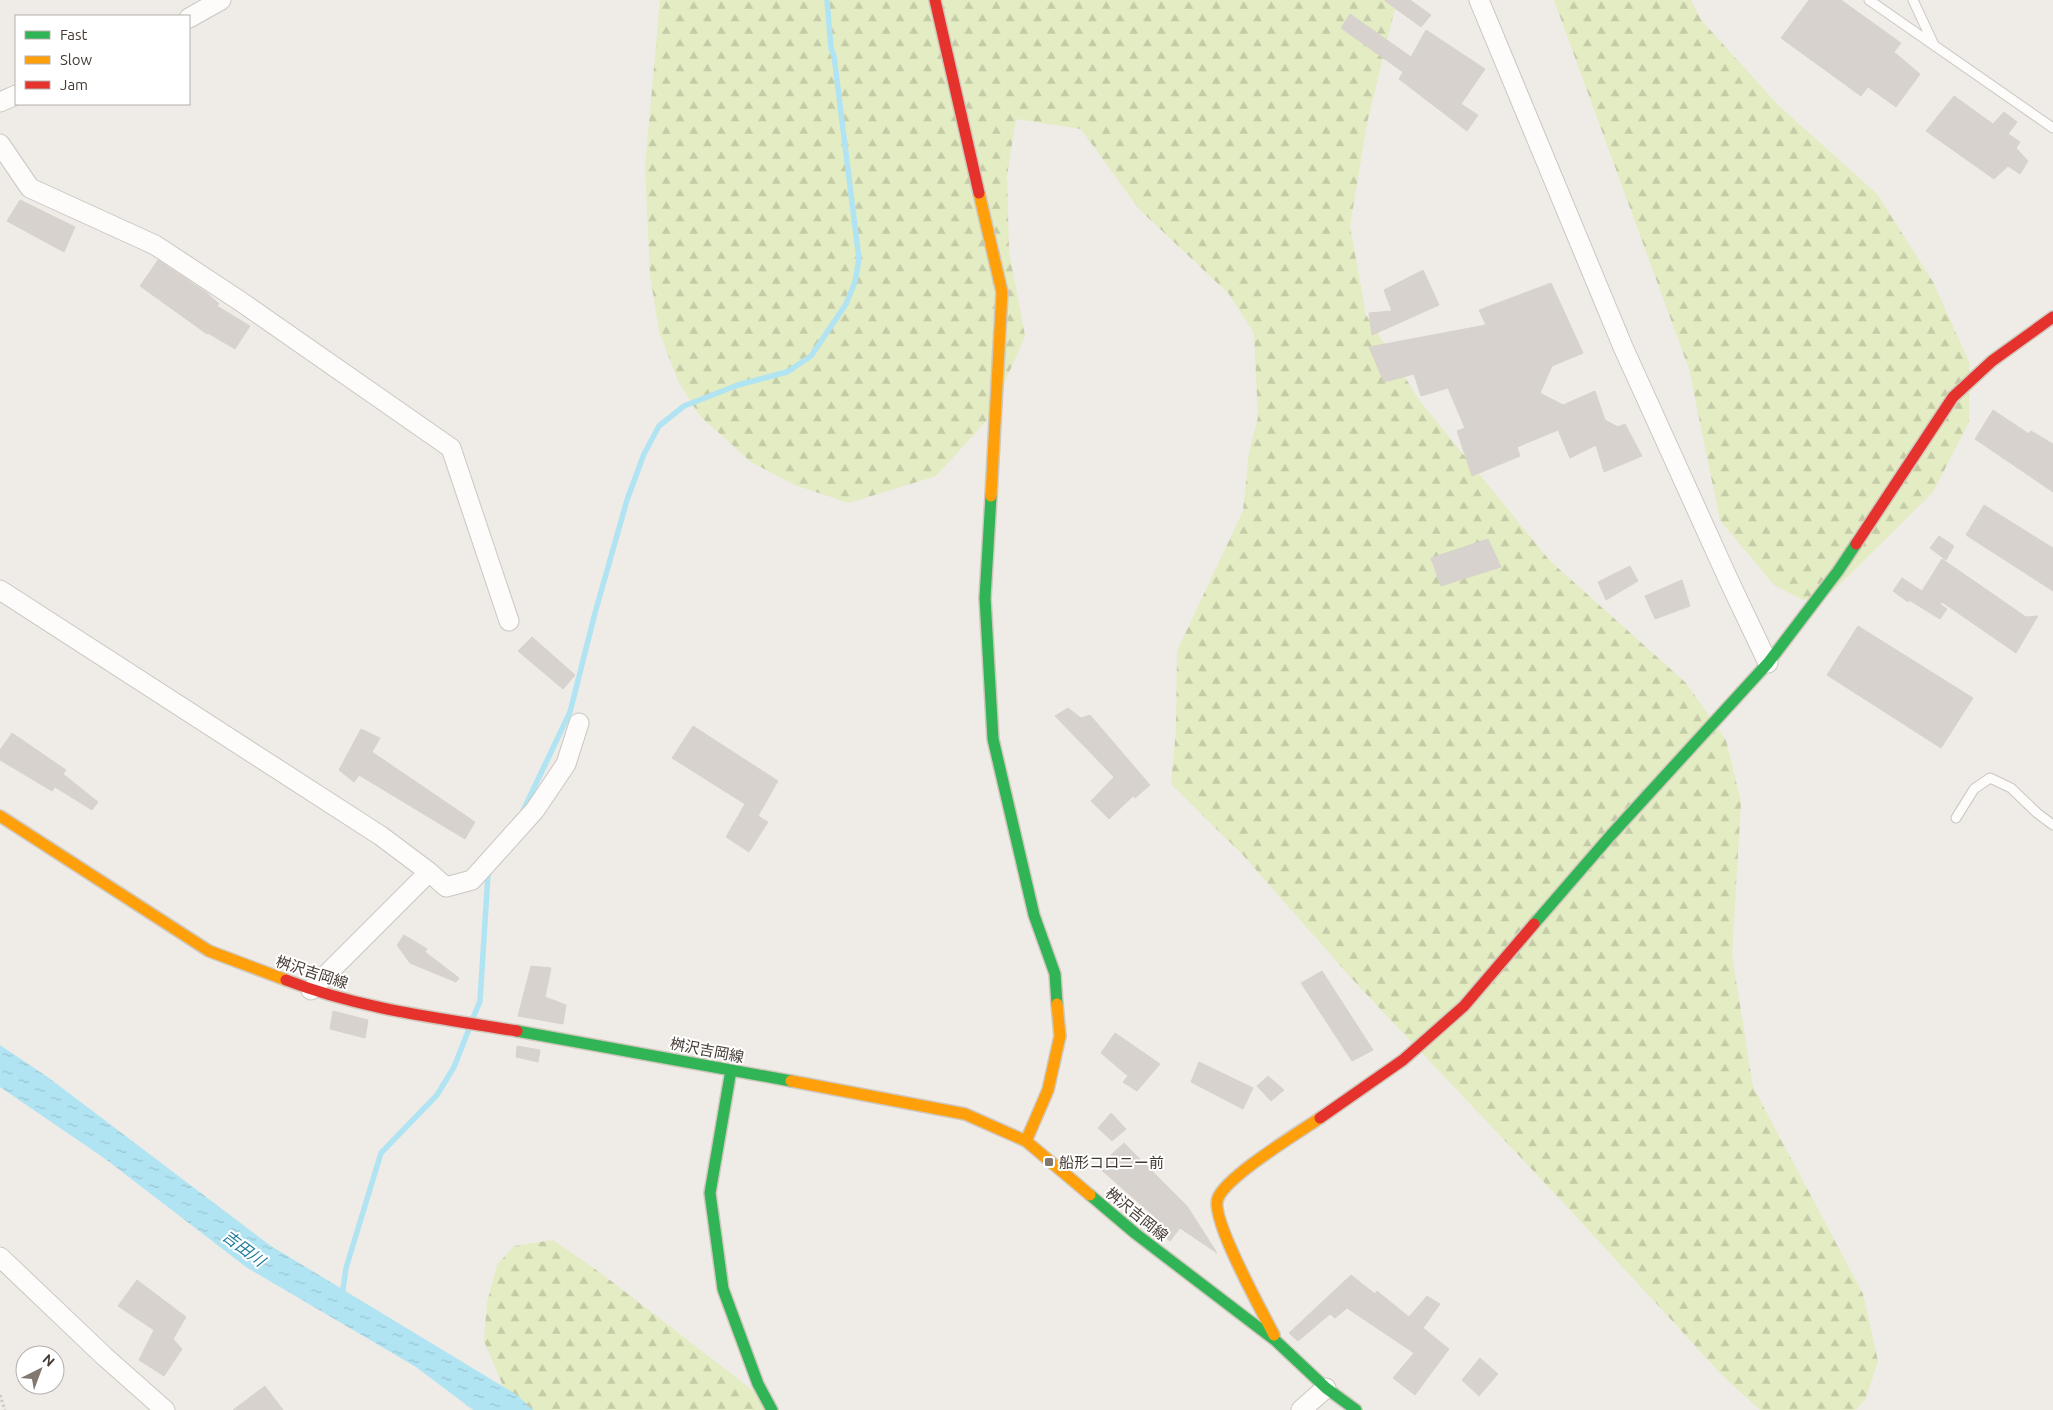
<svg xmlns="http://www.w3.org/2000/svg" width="2053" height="1410" font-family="Ubuntu,'Noto Sans JP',sans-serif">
	<defs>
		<pattern id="forest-firs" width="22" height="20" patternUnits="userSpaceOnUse" patternTransform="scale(1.25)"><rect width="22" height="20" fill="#e3ecc2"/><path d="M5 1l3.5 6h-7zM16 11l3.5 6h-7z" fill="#c4cba7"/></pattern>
		<pattern id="water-ripples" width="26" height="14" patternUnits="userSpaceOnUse" patternTransform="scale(1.25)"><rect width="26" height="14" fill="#b1e4f3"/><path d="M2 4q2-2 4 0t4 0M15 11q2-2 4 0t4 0" fill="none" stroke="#9ac4d1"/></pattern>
	</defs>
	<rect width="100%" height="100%" fill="#efebe6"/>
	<path fill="url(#forest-firs)" d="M660 0H1397L1367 123 1350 226 1366 315 1419 400 1549 560 1686 683 1726 740 1741 802 1732 955 1753 1087 1863 1294 1878 1361 1866 1398 1856 1410H1760L1724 1377 1558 1197 1354 981 1242 854 1171 784 1176 730 1177 651 1243 511 1249 452 1258 417 1254 333 1229 294 1139 209 1081 129 1016 119 1007 176 1009 252 1025 336 989 418 936 476 849 503 795 485 751 462 700 416 678 381 659 331 650 275 645 167Z
		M1554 0H1691L1701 20 1779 106 1877 194 1933 282 1969 362V422L1933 492 1831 593 1803 600 1774 585 1720 520 1689 369Z
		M553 1240 602 1274 778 1410H513L484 1341 487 1303 497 1265 514 1246Z"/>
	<path fill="url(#water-ripples)" d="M0 1045 49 1078 271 1246 517 1395 533 1410H473L416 1367 246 1267 104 1158 0 1087Z"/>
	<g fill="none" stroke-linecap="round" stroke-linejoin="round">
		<path stroke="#b1e4f3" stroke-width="5.5" d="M523 811 570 712 595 613 627 500 644 454 659 426 684 406 738 385 787 372 811 356 846 304 855 282 859 259 834 56 831 48 827 0
			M473 1018 480 1001 488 874 491 869
			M342 1296 346 1268 381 1153 437 1095 454 1067 469 1029"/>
	</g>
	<path fill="#d7d2cd" stroke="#d8d2cc" d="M1384 0H1410L1431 15 1421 27Z
		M1809 0H1841L1901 43 1894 52 1920 74 1896 107 1868 87 1861 96 1781 38Z
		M1350 14 1411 57 1426 30 1485 69 1461 104 1478 115 1467 131 1399 79 1403 72 1341 28Z
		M1954 96 1993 124 2004 112 2017 122 2008 134 2020 142 2016 148 2028 161 2020 174 2008 166 1994 179 1926 131Z
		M20 200 75 227 64 252 7 221Z
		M158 260 207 293 219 304 217 306 250 326 235 349 208 333 207 334 140 286Z
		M1423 270 1439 305 1372 335 1369 313 1392 311 1384 290Z
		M1551 283 1583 353 1552 366 1540 393 1563 405 1595 391 1605 420 1618 427 1625 424 1642 456 1604 472 1596 445 1570 458 1558 430 1517 447 1520 456 1472 476 1457 431 1465 428 1448 388 1421 396 1414 374 1384 382 1369 347 1486 325 1479 310Z
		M1993 410 2029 434 2031 431 2053 444V492L1975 439Z
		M1984 505 2053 548V591L1966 535Z
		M1939 536 1954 546 1946 560 1930 548Z
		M1488 539 1501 567 1441 586 1431 558Z
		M1942 559 2026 617 2038 616 2016 653 1942 602 1940 604 1947 609 1940 619 1909 600 1908 602 1893 591 1902 578 1922 591Z
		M1630 566 1638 581 1606 600 1598 582Z
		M1682 580 1690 606 1655 619 1645 596Z
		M1858 626 1973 698 1941 748 1827 675Z
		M532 637 575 675 563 689 518 651Z
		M1068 708 1081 718 1090 715 1150 785 1135 798 1133 796 1109 819 1091 801 1114 777 1055 716Z
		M693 726 778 781 758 816 768 822 749 852 726 837 745 804 672 758Z
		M361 729 380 738 372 752 475 822 465 839 359 775 354 782 339 770Z
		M12 733 66 770 63 774 98 802 92 810 55 787 52 791 0 760V750Z
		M404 935 427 949 425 952 459 978 456 982 410 963 397 945Z
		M531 966 551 968 545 997 566 1005 563 1024 518 1016Z
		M1322 971 1373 1050 1352 1061 1301 983Z
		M333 1011 368 1020 365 1038 330 1029Z
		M1115 1033 1160 1064 1137 1091 1123 1082 1128 1076 1101 1053Z
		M517 1046 540 1050 538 1062 516 1057Z
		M1199 1062 1253 1088 1243 1109 1191 1082Z
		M1268 1076 1284 1090 1271 1101 1257 1086Z
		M1111 1113 1126 1129 1112 1141 1098 1128Z
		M1124 1143 1187 1206 1217 1253 1180 1228 1170 1241 1158 1232 1162 1223 1098 1167Z
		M1351 1275 1375 1294 1377 1291 1409 1317 1427 1296 1440 1304 1423 1328 1449 1349 1415 1395 1393 1378 1414 1353 1347 1308 1335 1318 1330 1314 1298 1341 1289 1333Z
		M137 1280 186 1317 173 1339 182 1349 164 1376 139 1360 154 1330 118 1306Z
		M1480 1358 1498 1374 1479 1396 1462 1380Z
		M265 1386 283 1410H233Z"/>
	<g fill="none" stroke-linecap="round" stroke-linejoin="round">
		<g stroke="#cbc7c2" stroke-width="11">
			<path id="lane" d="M1869 0 2053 128
				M1913 0 1934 45
				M1956 818 1974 789 1990 778 2011 788 2037 813 2053 825"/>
		</g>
		<g stroke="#cbc7c2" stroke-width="21">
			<path id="street" d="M1479 0 1623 347 1730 583 1768 663
				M189 18 221 0
				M0 102 16 95
				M0 144 30 188 155 245 240 301 451 448 509 621
				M0 590 381 836 429 872 311 990
				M429 872 446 887 472 880 535 810 566 764 579 723
				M0 1257 104 1356 165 1410
				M1301 1410 1326 1388"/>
		</g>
		<g stroke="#d0c8bd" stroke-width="14">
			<path id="fast" d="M991 496 985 598 993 739 1034 915 1055 974 1057 1004
				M1534 924 1611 835 1768 663 1838 571 1856 544
				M517 1031 791 1081
				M731 1070 710 1193 723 1289 758 1384 772 1410
				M1090 1195 1136 1234 1276 1341 1326 1388 1356 1410"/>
		</g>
		<g stroke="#d0c8bd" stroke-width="14">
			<path id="slow" d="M979 193 1002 292 991 496
				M0 816 209 951 286 980
				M791 1081 965 1114 1026 1141 1090 1195
				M1026 1141 1048 1090 1060 1036 1057 1004
				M1274 1335C1263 1313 1209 1217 1218 1198 1227 1176 1298 1133 1320 1118"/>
		</g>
		<g stroke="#d0c8bd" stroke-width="14">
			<path id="jam" d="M935 0 979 193
				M1856 544 1953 397 1992 361 2053 317
				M286 980C360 1009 439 1018 517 1031
				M1320 1118 1403 1060 1464 1006 1534 924"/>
		</g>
		<path stroke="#cec9c5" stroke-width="3" stroke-dasharray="2.5 2.5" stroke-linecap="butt" d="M0 1395 5 1410"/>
		<use href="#lane" stroke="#fdfcfb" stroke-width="9"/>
		<use href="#street" stroke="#fdfcfb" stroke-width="19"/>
		<use href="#fast" stroke="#30b455" stroke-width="11"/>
		<use href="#slow" stroke="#ff9f0a" stroke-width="11"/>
		<use href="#jam" stroke="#e5322d" stroke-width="11"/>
	</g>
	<rect fill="#807871" stroke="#fff" stroke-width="2" x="1044" y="1157" width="10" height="10" rx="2.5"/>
	<g text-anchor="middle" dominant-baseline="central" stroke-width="4" stroke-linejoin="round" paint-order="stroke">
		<g font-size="15" fill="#453a32" stroke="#fff">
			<text transform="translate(312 972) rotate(18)">桝沢吉岡線</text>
			<text transform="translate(707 1050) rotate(11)">桝沢吉岡線</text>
			<text transform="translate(1137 1214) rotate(39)">桝沢吉岡線</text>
		</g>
		<g font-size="15" fill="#453a32" stroke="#fff" text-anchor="start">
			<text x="1059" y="1162">船形コロニー前</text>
		</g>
		<g font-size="16" font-style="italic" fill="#1d7b9a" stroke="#fff">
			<text transform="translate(244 1248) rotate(37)">吉田川</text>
		</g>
	</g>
	<rect x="15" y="15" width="175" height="90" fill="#ffffff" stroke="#b5b0ad"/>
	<rect x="25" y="31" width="25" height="8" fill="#30b455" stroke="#b5b0ad"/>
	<text x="60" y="40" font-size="15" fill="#453a32">Fast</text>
	<rect x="25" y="56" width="25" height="8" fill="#ff9f0a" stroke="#b5b0ad"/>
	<text x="60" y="65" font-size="15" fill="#453a32">Slow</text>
	<rect x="25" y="81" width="25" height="8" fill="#e5322d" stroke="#b5b0ad"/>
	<text x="60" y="90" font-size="15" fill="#453a32">Jam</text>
	<g transform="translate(40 1370) rotate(42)"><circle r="24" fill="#ffffff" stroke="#b5b0ad"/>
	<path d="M0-4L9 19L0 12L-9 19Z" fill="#807871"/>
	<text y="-8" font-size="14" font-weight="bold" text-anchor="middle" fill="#453a32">N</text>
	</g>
</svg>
